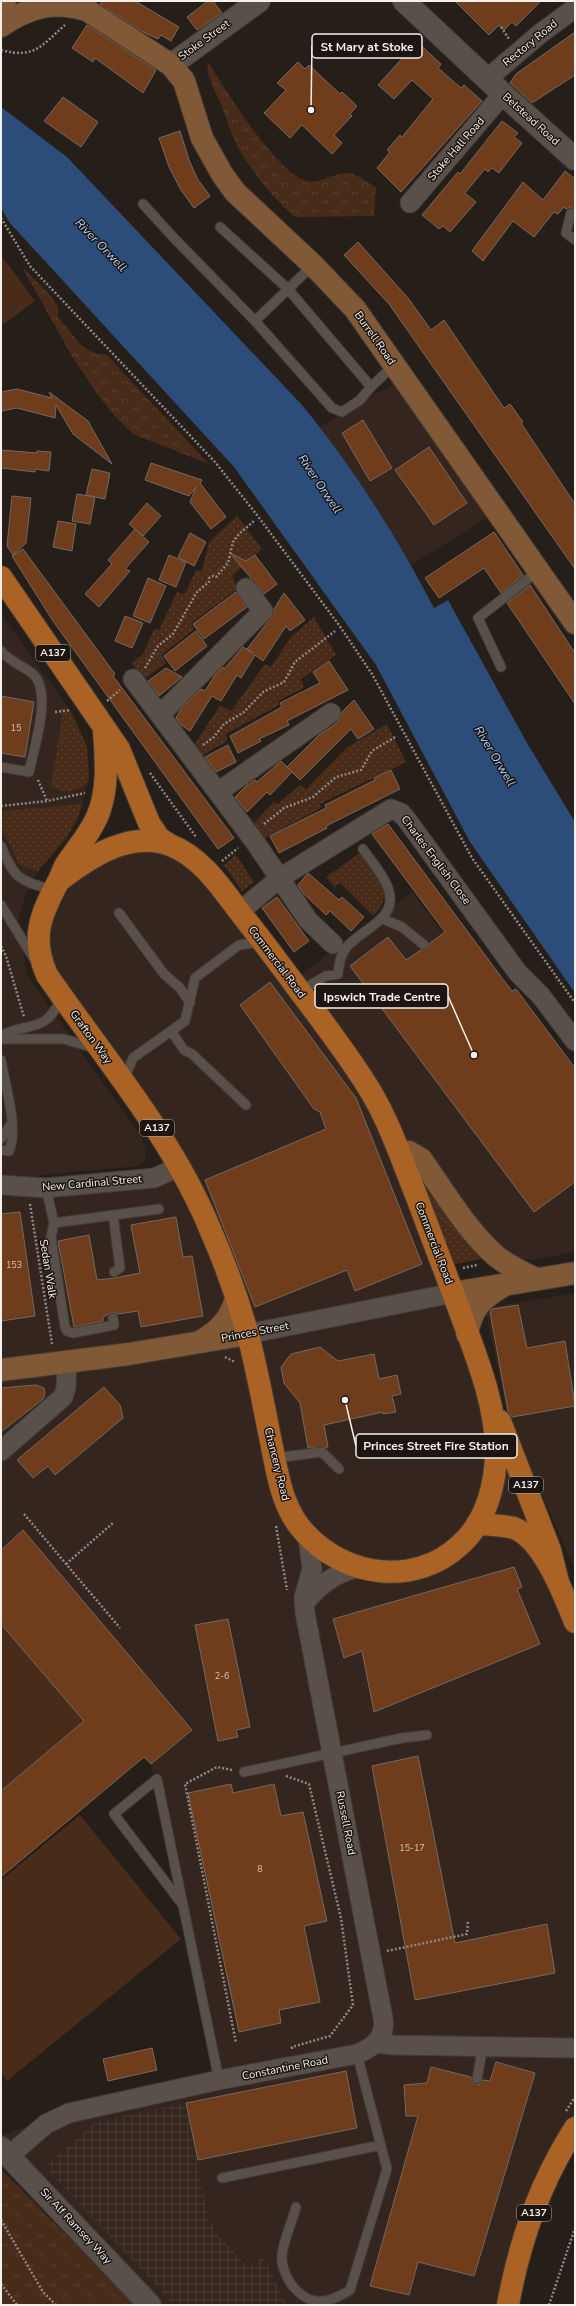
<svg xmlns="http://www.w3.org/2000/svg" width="576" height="2306" font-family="'Nunito Sans',sans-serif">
	<defs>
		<pattern id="industrial-grid" width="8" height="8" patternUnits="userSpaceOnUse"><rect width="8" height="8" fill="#34261e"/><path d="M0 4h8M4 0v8" fill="none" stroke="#483b34"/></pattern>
		<pattern id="grass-dots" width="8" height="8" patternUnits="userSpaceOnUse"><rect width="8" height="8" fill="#482b19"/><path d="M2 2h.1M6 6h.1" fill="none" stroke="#5a402f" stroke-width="1.8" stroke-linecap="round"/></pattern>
		<pattern id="forest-crowns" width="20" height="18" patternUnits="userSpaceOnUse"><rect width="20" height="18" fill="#482b19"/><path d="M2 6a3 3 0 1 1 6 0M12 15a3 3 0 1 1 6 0" fill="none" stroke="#5a402f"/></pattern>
		<pattern id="park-tufts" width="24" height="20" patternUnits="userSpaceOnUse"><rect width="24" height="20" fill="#482b19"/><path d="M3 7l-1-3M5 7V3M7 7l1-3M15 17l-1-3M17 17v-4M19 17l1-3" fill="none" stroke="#5a402f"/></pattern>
	</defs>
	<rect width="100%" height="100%" fill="#261e19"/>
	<path fill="#34261e" d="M403 378 497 512 411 565 320 427Z
		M1 614 70 710 87 746 89 779 77 822 67 838 38 871 26 893 18 921 27 975 142 1138 146 1149 145 1159 138 1166 23 1177 1 1175Z
		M170 845 292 981 412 892 575 1107V1252L544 1258 503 1262 409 1152 575 1622V2128L508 2305H152L1 2144V2135L57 2117 219 2080 151 1764 191 1730 24 1531 1 1550V1185L171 1172 62 997 39 926 86 860Z
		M575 1293V1570L507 1413 485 1308Z"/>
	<path fill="url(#industrial-grid)" d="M185 2103 209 2222 214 2226 213 2230 249 2268 263 2256 287 2305H174L45 2167 95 2122Z"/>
	<path fill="url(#grass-dots)" d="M237 516 262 549 232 576 238 589 191 623 194 629 162 655 166 663 143 680 132 663 143 654 154 629 159 630 177 592 185 594 196 570 202 571 209 542Z
		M314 617 336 655 301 679 304 688 278 701 279 705 226 734 227 741 200 757 193 747 220 705 231 711 265 664 271 667 291 637Z
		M60 709 70 710 87 746 89 779C78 793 67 794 51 787L62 718Z
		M387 724 406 762 320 804 321 808 263 839 253 824 274 802 278 804 300 785 306 789 346 748Z
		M83 804C73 833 58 848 38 871L19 864 5 835 1 831V811Z
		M360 853C374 873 398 894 373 916L340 883 335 887 326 877Z
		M236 855 254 882 242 891 224 865Z
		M417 1170 484 1253 481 1259 451 1265Z"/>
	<path fill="url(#forest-crowns)" d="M208 62C225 88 277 175 307 181 320 184 335 172 349 173 357 174 368 183 376 187L374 216 295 217C274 199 254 175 240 151 231 135 226 116 219 100 214 88 205 74 208 62Z
		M22 267 51 296 58 307V317L82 346 96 354H106L209 464 133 434 115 416 98 395 73 358Z"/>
	<path fill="url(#park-tufts)" d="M1 2169 136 2305H1Z"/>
	<path fill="#482b19" d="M1 255 35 301 1 326Z
		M23 1530 143 1672 84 1721 1 1877V1550Z
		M80 1815 181 1939 7 2081 1 2074V1880Z"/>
	<path fill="#2c4c79" d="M1 107 67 157 302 405C353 467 397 537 434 608L448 600 527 743 575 822V993L470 842 376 665 234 467 9 222 1 208Z"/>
	<path fill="#6f3d1b" stroke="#736963" d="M102 1H135L179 27 171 41 161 35 158 39 143 32 100 4Z
		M208 1H213L222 13 197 30 187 17Z
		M455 1H541L516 26 512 22 504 30 499 25 489 35Z
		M87 25 156 70 143 93 95 58 93 62 72 48Z
		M575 32V75L532 103 510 83 516 74Z
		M417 42 441 64 438 68 461 88 464 85 482 101 401 192 377 168 390 152 387 150 400 135 402 137 433 99 412 80 394 99 378 85Z
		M298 62 305 69 309 65 340 94 342 92 357 106 350 114 352 116 334 135 342 143 332 154 302 125 290 138 264 113 286 90 277 83Z
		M63 97 98 122 81 147 44 121Z
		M502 121 518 133 514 137 522 143 499 173 492 168 488 172 485 169 465 193 476 202 450 232 443 226 439 229 422 215 458 172 460 174Z
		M180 131 189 160 198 180 210 196 194 208 181 190 169 167 159 138Z
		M565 171 575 179V209L570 207 566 209 564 207 558 214 554 212 534 237 513 221 483 261 472 251 523 182 543 200Z
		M358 242 408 298 431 330 444 320 504 408 510 404 523 422 521 423 575 504V569L389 304 344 255Z
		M17 389 52 398 49 392 88 421 112 464 73 434 56 405 55 418 17 408 1 411V392Z
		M363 420 392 468 370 481 342 433Z
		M429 447 467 503 434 525 395 470Z
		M1 450 37 453V451L51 452 49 471 35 469V472L1 468Z
		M151 463 202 480 200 483 226 517 211 529 190 502 196 487 189 496 145 480Z
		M92 469 110 473 105 499 86 495Z
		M77 494 95 497 90 524 72 521Z
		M12 496 31 498 26 543 13 555 7 546Z
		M147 503 161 516 143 536 129 524Z
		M58 521 76 524 72 551 53 547Z
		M135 529 149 542 125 569 130 571 99 607 85 594 112 564 108 560Z
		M494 532 523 575 501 593 484 568 439 598 425 578Z
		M190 533 206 542 194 566 178 557Z
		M23 549 115 674 113 676 234 838 218 849 53 621 12 556Z
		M230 553 246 561 255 555 277 584 264 594Z
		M169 555 186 562 176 587 159 580Z
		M148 578 166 586 150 623 133 616Z
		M530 585 575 653V704L507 603Z
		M236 592 247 607 204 639 193 624Z
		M284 593 305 620 290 631 286 626 263 661 255 655 241 678 237 675 221 701 212 696 190 731 181 725 176 718 181 709 201 689 205 691 215 675 223 667 224 669 243 647 253 653 247 649 271 618 274 609Z
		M125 616 143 623 132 648 115 641Z
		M196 631 207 646 175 671 164 656Z
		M329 661 348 690 287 721 289 725 259 739 261 741 238 753 230 736 282 707 280 703 320 683 313 672Z
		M166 668 182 677 159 696 148 681Z
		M1 696 34 702 25 757 1 753Z
		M354 700 374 729 358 739 351 729 300 780 287 767 319 735 338 722 342 712Z
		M228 745 236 762 216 772 205 757Z
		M281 761 292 772 270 795 267 792 247 812 235 797 246 786 255 780 257 782Z
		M391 770 400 789 326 826 327 828 279 853 270 836 326 808 325 805 375 780 374 778Z
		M388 824 502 978 512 991 516 989 575 1068V1182L534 1212 350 966 388 937 406 960 421 950 428 949 430 943 445 932 372 834Z
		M308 873 339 900 342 897 364 917 351 931 330 911 326 915 303 893 298 885Z
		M277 897 309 941 294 952 262 908Z
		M270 982 356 1098 422 1264 355 1291 347 1270 255 1307 205 1180 326 1129 320 1112 314 1109 240 1005Z
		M20 1212 35 1316 1 1321V1214Z
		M176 1217 183 1257 192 1256 203 1316 141 1327 138 1311 118 1314 113 1312 103 1317V1321L74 1327 58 1241 89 1235 97 1280 115 1278 140 1273 131 1225Z
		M518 1305 527 1348 565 1341 575 1406 512 1417 508 1411 490 1312 492 1309Z
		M320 1347 338 1361 374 1354 379 1379 397 1375 401 1394 392 1396 396 1412 383 1414V1412L324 1425 328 1447 308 1448 300 1403 284 1383 281 1367 291 1354Z
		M36 1385 44 1388 45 1394 43 1399 1 1432V1388Z
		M104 1387 120 1405 123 1418 55 1475 48 1466 33 1478 17 1460Z
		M23 1530 192 1730 151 1764 144 1757 1 1877V1791L84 1721 1 1624V1550Z
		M514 1567 522 1587 517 1589 540 1644 374 1712 362 1651 344 1658 333 1619Z
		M228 1619 250 1727 236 1730 238 1737 218 1741 195 1625Z
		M418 1756 455 1943 547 1924 555 1973 415 2000 372 1766Z
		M231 1784 233 1793 274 1784 281 1816 303 1812 327 1921 304 1926 320 2002 279 2010 281 2023 239 2032 188 1793Z
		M152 2048 157 2070 108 2081 103 2059Z
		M496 2062 535 2073 474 2276 418 2262 409 2295 370 2286 418 2116H406L404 2085 427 2083 431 2067 471 2077 473 2083 479 2085 483 2080 490 2081Z
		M346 2071 357 2128 198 2160 186 2103Z"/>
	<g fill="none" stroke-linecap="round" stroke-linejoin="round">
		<g stroke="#423b38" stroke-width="11">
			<path id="service" d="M143 204 173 237 255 321 332 408 342 412 360 400 371 387 366 381 288 289 220 227
				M571 213 566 233 575 240
				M255 321 313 265
				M371 387 394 365
				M1 651C10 662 24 666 34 675 52 694 34 748 29 772L1 767
				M501 667 478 618 538 571
				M1 846C15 880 19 880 53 890
				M1 905 36 962
				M119 913 164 974 180 988 190 1003
				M383 919 402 927 424 945
				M300 991 326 976 338 974C339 965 340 956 346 948 360 929 400 920 388 888 383 874 371 861 363 849
				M171 1031 184 1050 192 1054 246 1105
				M1 1036C30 1020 44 1036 62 997
				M1 1039H64L94 1048
				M1 1060C5 1084 19 1130 9 1151L1 1150
				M124 1080 133 1058 185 1021 195 978 239 945 261 942
				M1 1139 11 1124
				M46 1188 54 1223 159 1209
				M113 1215 120 1268 114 1272
				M54 1223 51 1237 65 1327 67 1331 73 1333 114 1325 113 1318
				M275 1458 322 1452 339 1469
				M244 1772 402 1738 427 1735
				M182 1904 114 1814 157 1779 219 2080
				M477 2079 483 2046
				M222 2178 381 2145
				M296 2207C292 2222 284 2239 282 2255 281 2264 286 2276 291 2284 308 2306 325 2306 350 2290L387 2169 357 2054"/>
		</g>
		<g stroke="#423b38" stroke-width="21">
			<path id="minor" d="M487 79 541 33 575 8
				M410 203 503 94
				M133 679 255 842 308 920 333 944
				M160 715 263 611 246 588
				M218 792 331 713
				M239 912 280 878 391 809 401 813 407 820 518 973 541 996 575 1041
				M1 1185 46 1188 154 1178 181 1166
				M248 1334 453 1293
				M1 1451 63 1397 66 1388 67 1363
				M304 1603C320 1585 335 1572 359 1568
				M377 2043 392 2045 575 2048
				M9 2156 46 2124 69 2113 219 2080 357 2054C374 2047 386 2038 383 2018L305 1613 304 1597 312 1569 308 1537"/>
		</g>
		<g stroke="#423b38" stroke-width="24">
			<path id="tertiary" d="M404 1 503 94 575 159
				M171 65 259 1
				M1 2148 150 2305"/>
		</g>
		<g stroke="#423b38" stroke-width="24">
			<path id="secondary" d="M73 1 171 65 184 81 202 138 222 174 235 192 313 265 355 309 575 623
				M1 2 5 1
				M1 26C29 7 53 0 86 10
				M399 1151 409 1152 421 1159C444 1191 466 1230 496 1256 508 1266 523 1273 536 1279
				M453 1293 575 1273
				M467 1334C472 1308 481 1299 503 1286
				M201 1341C219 1331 230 1319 236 1299
				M1 1370 129 1354 248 1334"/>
		</g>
		<g stroke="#423b38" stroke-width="24">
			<path id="primary" d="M1 577 119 749 149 823 159 838 170 845
				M60 880C90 857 130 830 170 845 206 859 226 896 249 924 272 953 294 984 317 1014 335 1039 355 1065 371 1092 390 1124 402 1160 416 1195 430 1233 445 1271 459 1309 475 1354 496 1402 496 1451 496 1484 486 1522 460 1545 415 1587 345 1577 305 1533 281 1508 277 1470 270 1437 263 1403 257 1369 248 1335 238 1299 225 1263 210 1229 171 1135 104 1058 47 975 30 937 41 914 59 880 62 875 63 868 67 863 77 848 89 835 97 817 109 790 106 759 104 730
				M500 1421 550 1550 558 1582
				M477 1524C489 1525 502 1525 514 1528 543 1539 564 1595 575 1622
				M508 2305C519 2243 541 2181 575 2128"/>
		</g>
		<path stroke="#8f8884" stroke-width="2.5" stroke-dasharray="2 2" stroke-linecap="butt" d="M501 27 509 39
			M1 50C35 59 41 46 65 25
			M1 218 30 266 215 462 257 515 339 625 372 674 472 858 575 1003
			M145 668 158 646 173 634 197 592 209 582V578L213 576 216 577 228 563 233 542 239 534 254 521
			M107 701 120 690
			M55 712 70 710
			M203 745 214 737 224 724 244 712 263 692 284 682 295 662 335 631
			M150 773 196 837
			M38 780 47 801
			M1 806 47 801 85 793
			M264 824 284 808 313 797 336 777 361 770 372 751 397 736
			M222 861 238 848
			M1 946 6 956 24 1017
			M30 1204 52 1344
			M463 1268 477 1265
			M225 1357 235 1362
			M24 1514 120 1628
			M276 1526 287 1590
			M66 1564 113 1523
			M232 1770 217 1767 185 1784 236 2043
			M286 1776 309 1784 341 1918 353 2005 330 2036 292 2047V2050
			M387 1951 467 1934 468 1921
			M566 2111 575 2097
			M1 2220 43 2292 56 2305
			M1 2284 17 2305
			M549 2305 575 2228"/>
		<use href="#service" stroke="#59504a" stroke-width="9"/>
		<use href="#minor" stroke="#59504a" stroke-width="19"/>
		<use href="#tertiary" stroke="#59504a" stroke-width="22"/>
		<use href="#secondary" stroke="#825937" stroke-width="22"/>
		<use href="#primary" stroke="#aa6324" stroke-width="22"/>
	</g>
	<g text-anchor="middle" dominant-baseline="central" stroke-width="3" stroke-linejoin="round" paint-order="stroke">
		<g font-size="9" fill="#d4c3b8">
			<text x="16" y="728">15</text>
			<text x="14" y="1265">153</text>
			<text x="222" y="1676">2-6</text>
			<text x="412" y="1848">15-17</text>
			<text x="260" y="1869">8</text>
		</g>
		<g fill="#1c1510" stroke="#b4aeaa" stroke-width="1">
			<rect x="36" y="645" width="34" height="16" rx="3"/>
			<rect x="140" y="1120" width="34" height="16" rx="3"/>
			<rect x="509" y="1477" width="34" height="16" rx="3"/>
			<rect x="517" y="2205" width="34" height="16" rx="3"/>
		</g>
		<g font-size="10" font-weight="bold" fill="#f5f0ec">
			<text x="53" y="653">A137</text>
			<text x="157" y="1128">A137</text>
			<text x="526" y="1485">A137</text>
			<text x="534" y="2213">A137</text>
		</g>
		<g font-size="11" fill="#f5f0ec" stroke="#1c1510">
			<text transform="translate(204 40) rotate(-36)">Stoke Street</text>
			<text transform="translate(530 43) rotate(-39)">Rectory Road</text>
			<text transform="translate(531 119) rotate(42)">Belstead Road</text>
			<text transform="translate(456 149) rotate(-49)">Stoke Hall Road</text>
			<text transform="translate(375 338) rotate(55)">Burrell Road</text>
			<text transform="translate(436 860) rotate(53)">Charles English Close</text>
			<text transform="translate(277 962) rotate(53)">Commercial Road</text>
			<text transform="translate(91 1037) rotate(54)">Grafton Way</text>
			<text transform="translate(92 1183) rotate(-5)">New Cardinal Street</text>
			<text transform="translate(434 1243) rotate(69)">Commercial Road</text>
			<text transform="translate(48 1269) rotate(81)">Sedan Walk</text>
			<text transform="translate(255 1332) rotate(-11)">Princes Street</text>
			<text transform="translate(277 1464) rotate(76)">Chancery Road</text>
			<text transform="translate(346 1823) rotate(79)">Russell Road</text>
			<text transform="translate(285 2068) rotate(-11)">Constantine Road</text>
			<text transform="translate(76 2226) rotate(47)">Sir Alf Ramsey Way</text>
		</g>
		<g font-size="12" font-style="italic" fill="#b1cffa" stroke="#1c1510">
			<text transform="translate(101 245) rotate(46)">River Orwell</text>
			<text transform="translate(320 484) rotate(56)">River Orwell</text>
			<text transform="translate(495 756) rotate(59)">River Orwell</text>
		</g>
	</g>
	<path fill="none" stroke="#f5f0ec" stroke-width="1.5" d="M311 110L312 46M474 1055L448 996M345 1400L356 1446"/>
	<g fill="#f5f0ec" stroke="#1c1510" stroke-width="1.5">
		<circle cx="311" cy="110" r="4"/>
		<circle cx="474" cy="1055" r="4"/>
		<circle cx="345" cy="1400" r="4"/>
	</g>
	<g fill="#1c1510" stroke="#f5f0ec" stroke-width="1.5">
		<rect x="312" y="34" width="110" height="24" rx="4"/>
		<rect x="315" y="984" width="133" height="24" rx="4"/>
		<rect x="356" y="1434" width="161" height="24" rx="4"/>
	</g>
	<g font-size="12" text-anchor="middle" font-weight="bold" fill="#f5f0ec">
		<text x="367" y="51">St Mary at Stoke</text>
		<text x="382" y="1001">Ipswich Trade Centre</text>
		<text x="436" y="1450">Princes Street Fire Station</text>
	</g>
	<rect width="576" height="2306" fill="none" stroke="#f5f0ec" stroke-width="4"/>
</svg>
